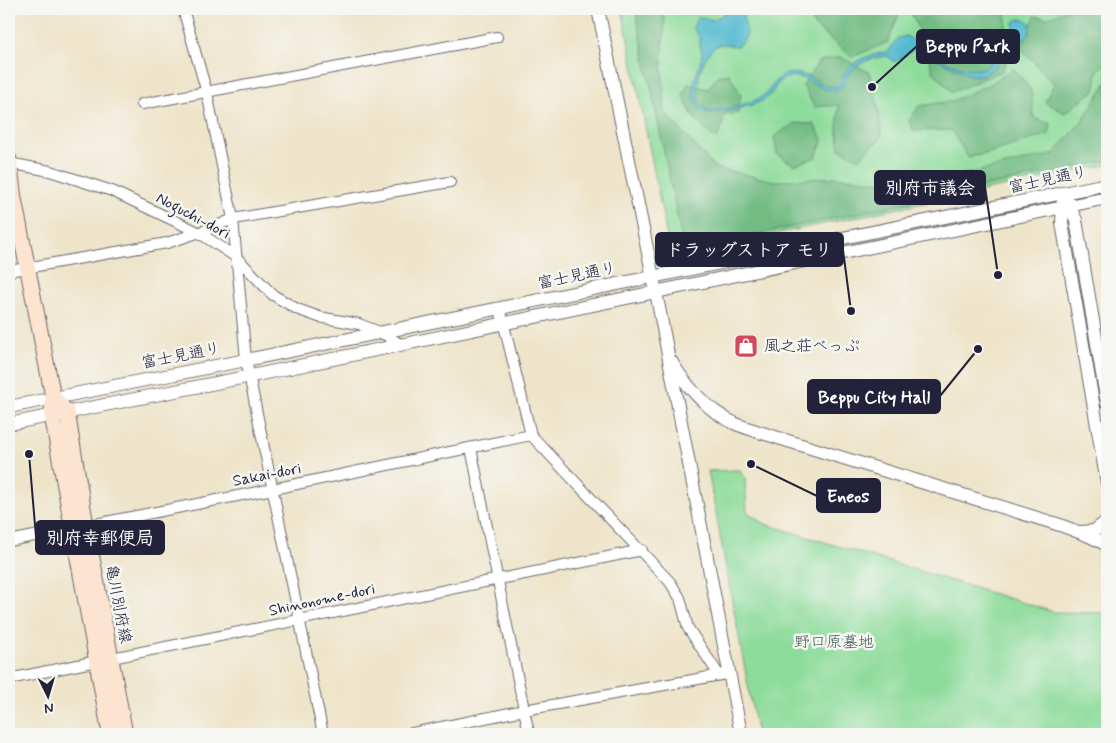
<svg xmlns="http://www.w3.org/2000/svg" width="1116" height="743" font-family="Mynerve,'Klee One',sans-serif">
	<rect width="100%" height="100%" fill="#f6f6f2"/>
	<filter id="ink" filterUnits="userSpaceOnUse"><feTurbulence type="fractalNoise" baseFrequency=".02" numOctaves="2"/><feDisplacementMap in="SourceGraphic" scale="10" xChannelSelector="R" yChannelSelector="G"/><feConvolveMatrix kernelMatrix="1 2 1 2 8 2 1 2 1" color-interpolation-filters="sRGB"/></filter>
	<filter id="wash" filterUnits="userSpaceOnUse"><feTurbulence type="fractalNoise" baseFrequency=".0096" numOctaves="4" result="noise"/><feDisplacementMap in="SourceGraphic" scale="20" xChannelSelector="R" yChannelSelector="G"/><feGaussianBlur stdDeviation="1.12" result="paint"/><feColorMatrix in="noise" values="0 0 0 0 0 0 0 0 0 0 0 0 0 0 0 0 0 1.4 0 .05"/><feComposite in="paint" operator="in"/></filter>
	<g filter="url(#wash)">
		<rect width="100%" height="100%" fill="#eee4c9"/>
		<path fill="#8edc9b" stroke="#587f6b" d="M622 9H1107V165L688 252 668 242Z
			M740 470 745 477 747 512 765 524 1054 612 1107 613V734H757L708 471Z"/>
		<path fill="#72bc83" stroke="#4a6f5f" d="M635 9H660L665 20 662 63 665 112 715 168 775 181 835 177 918 185 1054 154 1082 121 1107 82V161L697 247 681 235Z
			M816 9H901L888 42 852 57 812 24Z
			M918 9H1004L1006 10V62L1002 71 952 92 933 72 922 36 911 13Z
			M1069 9H1107V61L1097 72 1095 90 1065 113 1045 102 1054 84 1021 48 1035 16 1047 18Z
			M840 57 869 72 878 106 882 137 859 159 840 149 837 128 839 105 814 107 803 85 819 61Z
			M1014 69 1031 90 1034 118 1051 124 1049 134 986 154 968 157 951 130 914 131 909 121 919 106 952 101 992 83Z
			M729 74 741 95 738 113 721 117 724 121 717 139C698 125 691 116 683 95L688 84 708 89 717 76Z
			M794 123 814 124 823 140 816 157 794 165 777 154 774 137Z"/>
		<path fill="#52bacf" stroke="#3a6e85" d="M732 9H741C743 13 743 16 744 21 747 33 750 37 737 46 731 46 724 43 718 45 702 52 693 90 700 105L709 110C721 111 755 103 764 95 773 88 775 77 786 74 810 69 820 89 837 87 842 83 841 78 845 73 854 58 873 55 889 51L898 38 906 36C913 39 918 45 925 49 939 58 973 78 988 65 993 61 995 54 999 49 1009 34 1014 44 1014 22 1020 17 1026 18 1031 24L1029 35C1023 41 1014 39 1007 44 999 49 1000 58 996 65 990 75 977 78 967 74L916 48 896 61H892L888 56C874 57 855 63 848 75 844 82 845 88 836 91 819 92 805 71 786 78 775 82 774 95 764 100 752 106 737 109 724 112 697 117 690 102 695 78 697 71 701 63 702 56 703 51 700 49 700 45 699 43 700 40 700 38L693 28 697 18 700 17 713 20Z"/>
	</g>
	<g filter="url(#ink)">
		<g fill="none" stroke-linecap="round" stroke-linejoin="round">
			<g stroke="#69666d" stroke-width="12">
				<path id="minor" d="M183 9 207 93 233 219 246 360 323 734
					M142 104 497 37
					M9 163 50 171 112 191 198 232 236 257 273 295 297 309 319 317 359 324 382 333 402 345
					M9 271 167 243 209 229 233 219 450 182
					M500 309 531 435 670 582 680 598 688 628 719 675
					M471 448 529 734
					M9 541 273 489 531 435
					M9 679 642 550
					M408 734 524 710 726 674"/>
			</g>
			<g stroke="#69666d" stroke-width="14">
				<path id="tertiary" d="M598 9 656 292 741 734
					M1067 200 1076 220 1107 403
					M1063 201 1062 223 1107 483
					M671 361C685 385 708 411 734 423 742 427 751 429 759 432L1060 525 1089 536 1107 545
					M9 407 246 360 1107 184
					M9 424 251 376 1107 198
					M1080 532 1094 531 1107 521"/>
			</g>
			<g stroke="#69666d" stroke-width="17">
				<path id="secondary" d="M9 160 14 199 53 397 52 415 110 734
					M53 397 67 412 86 526 125 734"/>
			</g>
			<use href="#minor" stroke="#fff" stroke-width="10"/>
			<use href="#tertiary" stroke="#fff" stroke-width="12"/>
			<use href="#secondary" stroke="#fde4d1" stroke-width="15"/>
		</g>
	</g>
	<defs>
		<g id="shop-square" transform="scale(1.25)"><rect x="-9" y="-9" width="18" height="18" rx="4" fill="#d1495b" stroke="#f6f6f2"/><path d="M-5-2.5h2.3a2.7 3.5 0 0 1 5.4 0H5L5.5 6h-11ZM-1.5-2.5h3a1.5 2.3 0 0 0-3 0Z" fill="#fff"/></g>
	</defs>
	<g fill-rule="evenodd">
		<use href="#shop-square" x="746" y="346"/>
	</g>
	<g text-anchor="middle" dominant-baseline="central" stroke-width="5" stroke-linejoin="round" paint-order="stroke">
		<g font-size="16" fill="#22223b" stroke="#f6f6f2">
			<text transform="translate(1048 180) rotate(-12)">富士見通り</text>
			<text transform="translate(193 216) rotate(28)">Noguchi-dori</text>
			<text transform="translate(577 276) rotate(-12)">富士見通り</text>
			<text transform="translate(181 356) rotate(-11)">富士見通り</text>
			<text transform="translate(267 475) rotate(-11)">Sakai-dori</text>
			<text transform="translate(322 600) rotate(-12)">Shinonome-dori</text>
			<text transform="translate(118 604) rotate(79)">亀川別府線</text>
		</g>
		<g font-size="16" fill="#22223b" stroke="#f6f6f2" text-anchor="start">
			<text x="764" y="346">風之荘べっぷ</text>
		</g>
		<g font-size="16" fill="#425a58" stroke="#f6f6f2">
			<text x="834" y="642">野口原墓地</text>
		</g>
	</g>
	<path fill="none" stroke="#22223b" stroke-width="2" d="M872 87L917 46M998 275L985 187M851 311L843 250M978 349L940 396M751 464L817 496M29 454L36 537"/>
	<g fill="#22223b" stroke="#f6f6f2" stroke-width="2">
		<circle cx="872" cy="87" r="5"/>
		<circle cx="998" cy="275" r="5"/>
		<circle cx="851" cy="311" r="5"/>
		<circle cx="978" cy="349" r="5"/>
		<circle cx="751" cy="464" r="5"/>
		<circle cx="29" cy="454" r="5"/>
	</g>
	<g fill="#22223b" stroke="#22223b" stroke-width="2">
		<rect x="917" y="30" width="102" height="33" rx="5"/>
		<rect x="875" y="171" width="110" height="33" rx="5"/>
		<rect x="656" y="233" width="187" height="33" rx="5"/>
		<rect x="808" y="380" width="132" height="33" rx="5"/>
		<rect x="817" y="479" width="63" height="33" rx="5"/>
		<rect x="36" y="521" width="128" height="33" rx="5"/>
	</g>
	<g font-size="18" text-anchor="middle" font-weight="bold" fill="#fff">
		<text x="968" y="52">Beppu Park</text>
		<text x="930" y="194">別府市議会</text>
		<text x="749" y="256">ドラッグストア モリ</text>
		<text x="874" y="403">Beppu City Hall</text>
		<text x="848" y="502">Eneos</text>
		<text x="100" y="544">別府幸郵便局</text>
	</g>
	<rect width="1116" height="743" fill="none" stroke="#f6f6f2" stroke-width="30"/>
	<g transform="translate(48 696) rotate(175)" stroke="#f6f6f2" stroke-width="4" paint-order="stroke">
	<path d="M0-4L9 19L0 12L-9 19Z" fill="#22223b"/>
	<text y="-8" font-size="14" font-weight="bold" text-anchor="middle" fill="#22223b">N</text>
	</g>
</svg>
